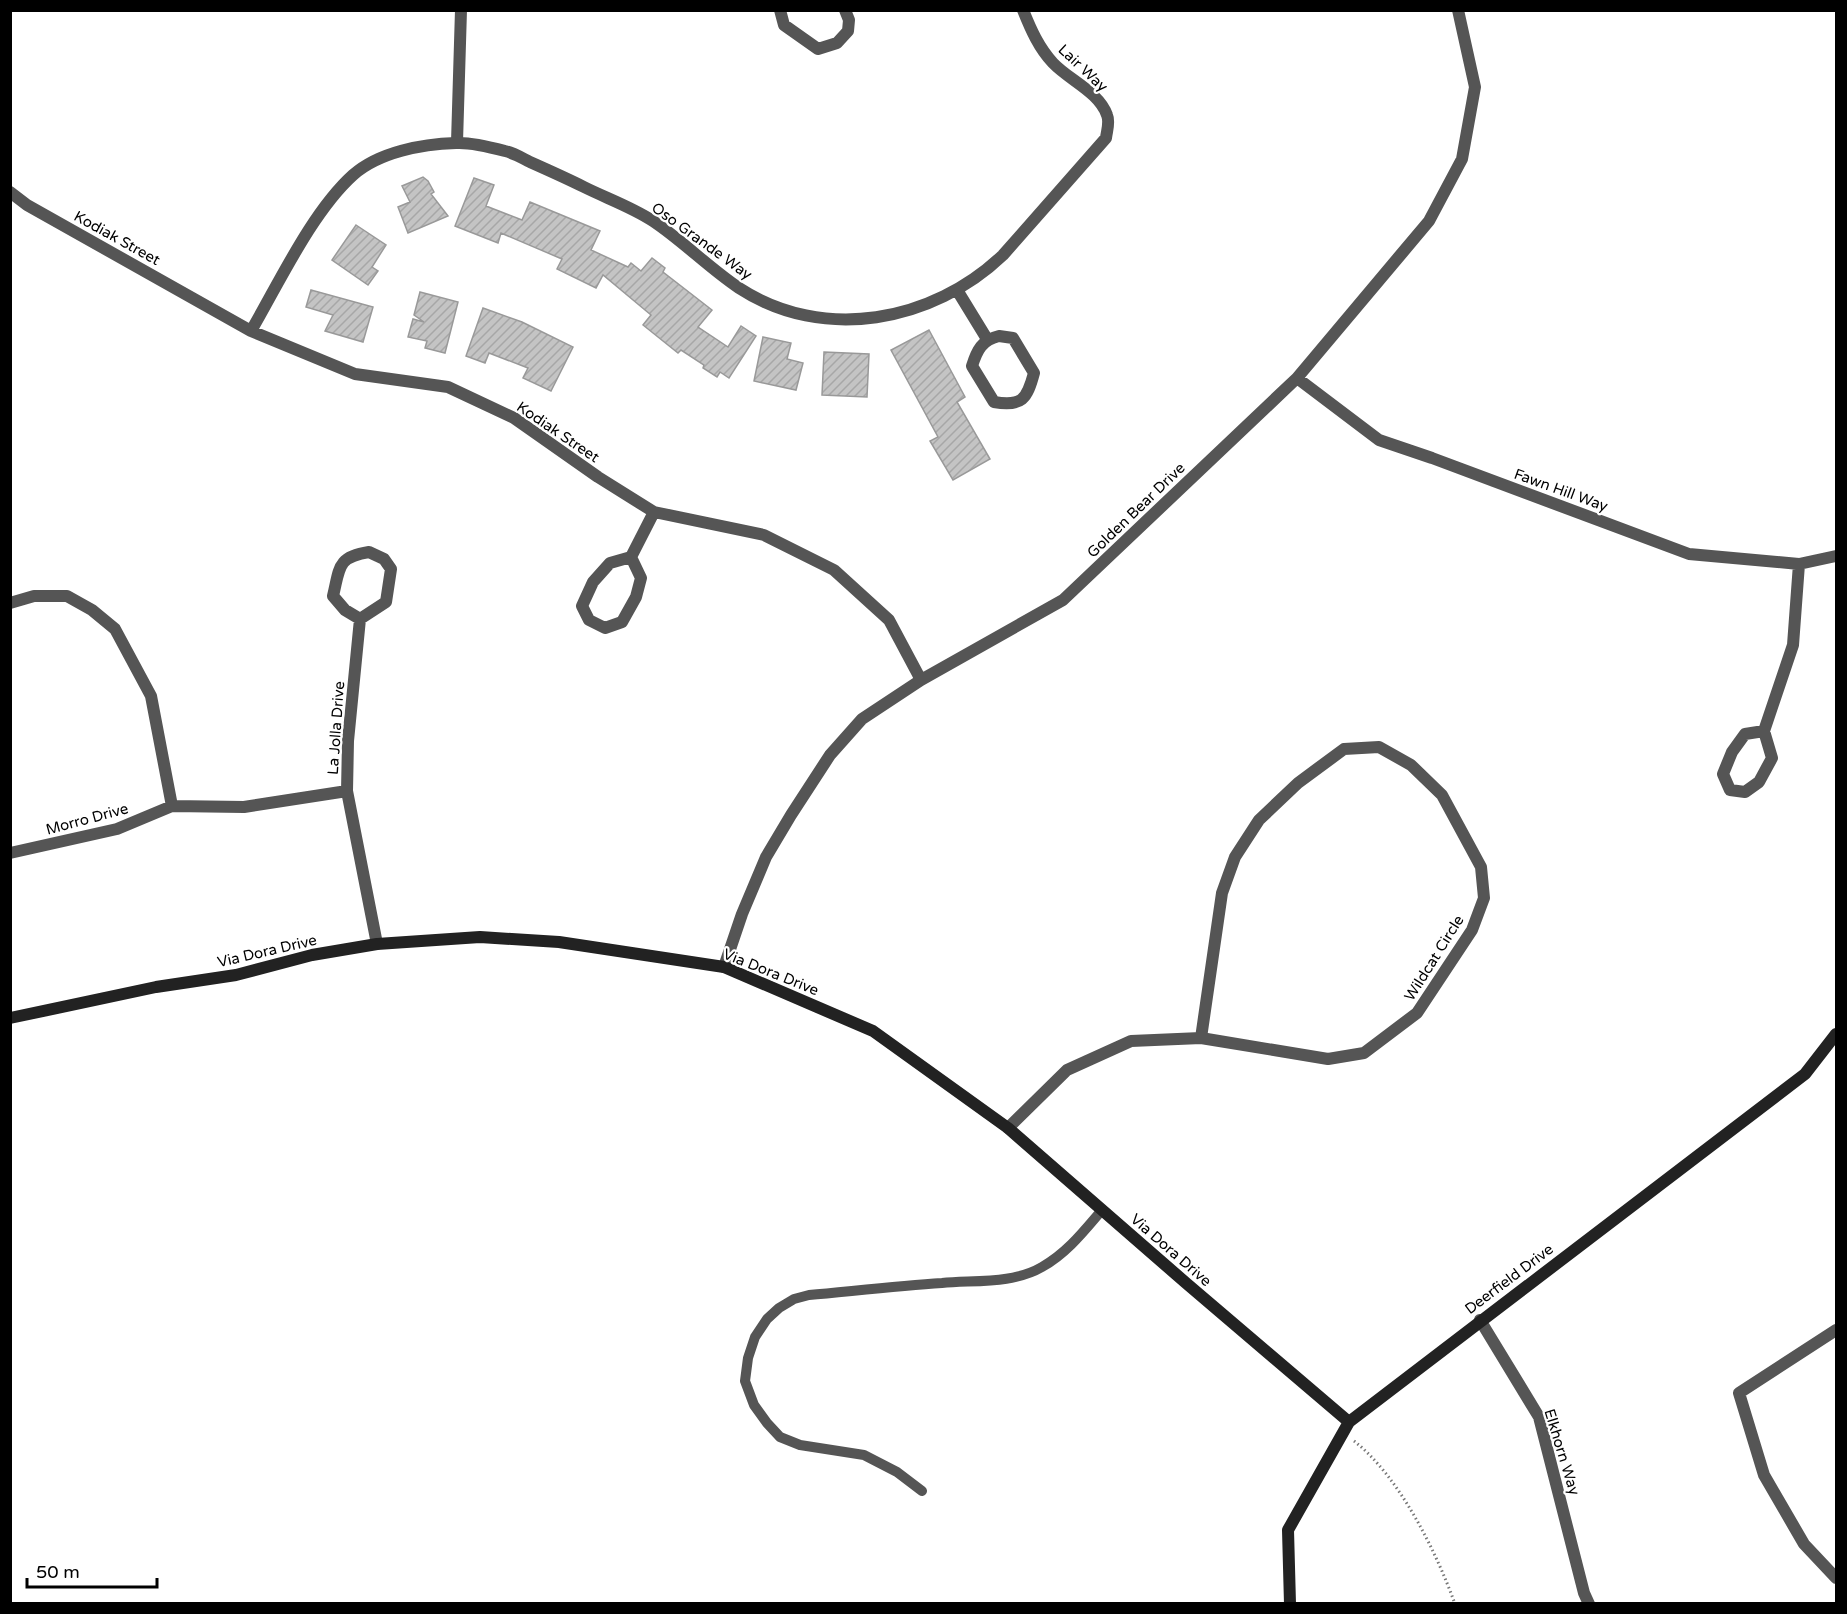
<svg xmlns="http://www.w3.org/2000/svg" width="1847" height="1614" font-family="'Varela Round',sans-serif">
	<defs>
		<pattern id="building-hatch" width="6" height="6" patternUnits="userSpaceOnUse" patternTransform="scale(1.5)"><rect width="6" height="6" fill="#c4c4c4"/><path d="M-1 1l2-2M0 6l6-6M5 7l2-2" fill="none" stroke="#a7a7a7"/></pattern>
	</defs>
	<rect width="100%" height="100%" fill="#fff"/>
	<path fill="url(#building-hatch)" stroke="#999" stroke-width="1.5" d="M423 177 428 181 434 192 431 194 448 216 408 233 398 207 410 202 402 186Z
		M474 178 494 185 486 206 522 220 530 202 600 231 591 250 628 267 631 263 641 271 652 258 665 268 663 272 712 310 698 327 728 347 741 326 756 336 729 378 720 372 717 377 703 368 704 365 681 350 678 353 643 325 651 315 603 275 596 288 557 269 562 259 501 233 498 243 455 226Z
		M356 225 386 245 372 267 378 271 368 285 332 260Z
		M311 290 373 307 363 342 325 331 333 315 306 307Z
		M420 292 458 302 445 353 425 348 427 341 408 337 413 319 424 322 414 315Z
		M483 308 522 322 573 347 551 391 523 378 528 368 489 353 485 363 466 356Z
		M929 330 965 397 957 402 990 459 953 480 930 441 938 437 891 350Z
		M763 337 791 343 787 359 803 363 796 390 754 381Z
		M824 352 869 354 867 397 822 395Z"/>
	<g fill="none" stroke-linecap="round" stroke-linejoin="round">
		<path stroke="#777" stroke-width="3" stroke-dasharray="1.5 3" stroke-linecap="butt" d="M1354 1441C1399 1476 1436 1551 1455 1604"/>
		<path stroke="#555" stroke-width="10" d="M922 1491 897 1472 864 1455 800 1445 780 1437 767 1423 754 1405 745 1381 748 1358 755 1337 767 1319 779 1308 794 1299 809 1295C853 1291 898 1286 942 1283 975 1280 1013 1284 1042 1267 1067 1253 1084 1231 1102 1210"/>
		<path stroke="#555" stroke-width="12" d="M780 10 784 25 818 49 837 43 848 31 849 20 845 10
			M457 142 461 10
			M10 192 27 205 251 331 355 374 448 387 514 418 598 477 654 512 764 535 834 570 889 620 921 680
			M957 290 987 339
			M251 331C279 283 312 212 353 175 379 152 422 144 456 143 471 142 490 147 505 151 514 153 522 158 530 162 548 170 566 178 584 187 606 198 632 207 653 221 683 241 709 268 739 288 823 343 933 322 1003 255L1106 138C1107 130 1110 122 1107 115 1099 92 1069 80 1053 63 1039 48 1031 30 1023 10
			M999 336 1013 338 1034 373C1027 399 1022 407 994 402L972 366C977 350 982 340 999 336Z
			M1297 378 1379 440 1432 458 1689 554 1799 564 1836 556
			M369 552 384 559 391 569 386 602 360 619 345 610 333 596C340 567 337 557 369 552Z
			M631 557 641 578 636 597 622 622 605 628 589 620 582 606 593 582 610 563Z
			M631 557 654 512
			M10 603 34 596H67L92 610 115 629 151 696 172 806
			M360 619 348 741 347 791 377 944
			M1764 731 1793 645 1799 564
			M1764 731 1772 758 1759 782 1745 792 1730 790 1723 774 1732 752 1745 734Z
			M1379 747 1411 765 1442 795 1481 867 1484 898 1472 930 1417 1013 1364 1053 1328 1059 1201 1038 1222 893 1235 857 1259 820 1298 783 1344 749Z
			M10 853 117 829 172 806 244 807 347 791
			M724 967 742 914 766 857 791 815 830 755 862 719 921 680 1063 600 1297 378 1429 221 1462 159 1475 87 1458 10
			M1008 1128 1067 1070 1131 1041 1201 1038
			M1480 1320 1539 1417 1584 1593 1589 1604
			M1836 1330 1739 1393 1764 1475 1804 1544 1836 1578"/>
		<path stroke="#222" stroke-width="12" d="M10 1018 156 987 236 975 312 955 377 944 480 937 559 942 724 967 873 1031 1008 1128 1186 1283 1349 1422
			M1290 1604 1288 1530 1349 1422 1805 1074 1836 1034"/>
	</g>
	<g text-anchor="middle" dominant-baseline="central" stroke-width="4.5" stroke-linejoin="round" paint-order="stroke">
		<g font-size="15" fill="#000" stroke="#fff">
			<text transform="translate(1083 68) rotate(43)">Lair Way</text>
			<text transform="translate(117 238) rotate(29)">Kodiak Street</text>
			<text transform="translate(702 241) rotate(36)">Oso Grande Way</text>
			<text transform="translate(558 432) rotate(34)">Kodiak Street</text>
			<text transform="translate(1561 490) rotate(20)">Fawn Hill Way</text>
			<text transform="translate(1136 510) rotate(-44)">Golden Bear Drive</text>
			<text transform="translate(336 728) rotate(-86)">La Jolla Drive</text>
			<text transform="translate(87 819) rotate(-15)">Morro Drive</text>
			<text transform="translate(267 951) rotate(-13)">Via Dora Drive</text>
			<text transform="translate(1434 958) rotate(-58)">Wildcat Circle</text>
			<text transform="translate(771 972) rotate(22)">Via Dora Drive</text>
			<text transform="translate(1171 1250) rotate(41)">Via Dora Drive</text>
			<text transform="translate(1509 1279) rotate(-37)">Deerfield Drive</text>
			<text transform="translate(1562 1452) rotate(73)">Elkhorn Way</text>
		</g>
	</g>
	<rect width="1847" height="1614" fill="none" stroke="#000000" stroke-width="24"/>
	<path d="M27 1578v9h130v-9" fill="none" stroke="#000000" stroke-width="3"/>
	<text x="36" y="1578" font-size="18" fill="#000000" stroke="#ffffff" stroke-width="4.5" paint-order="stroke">50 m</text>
</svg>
